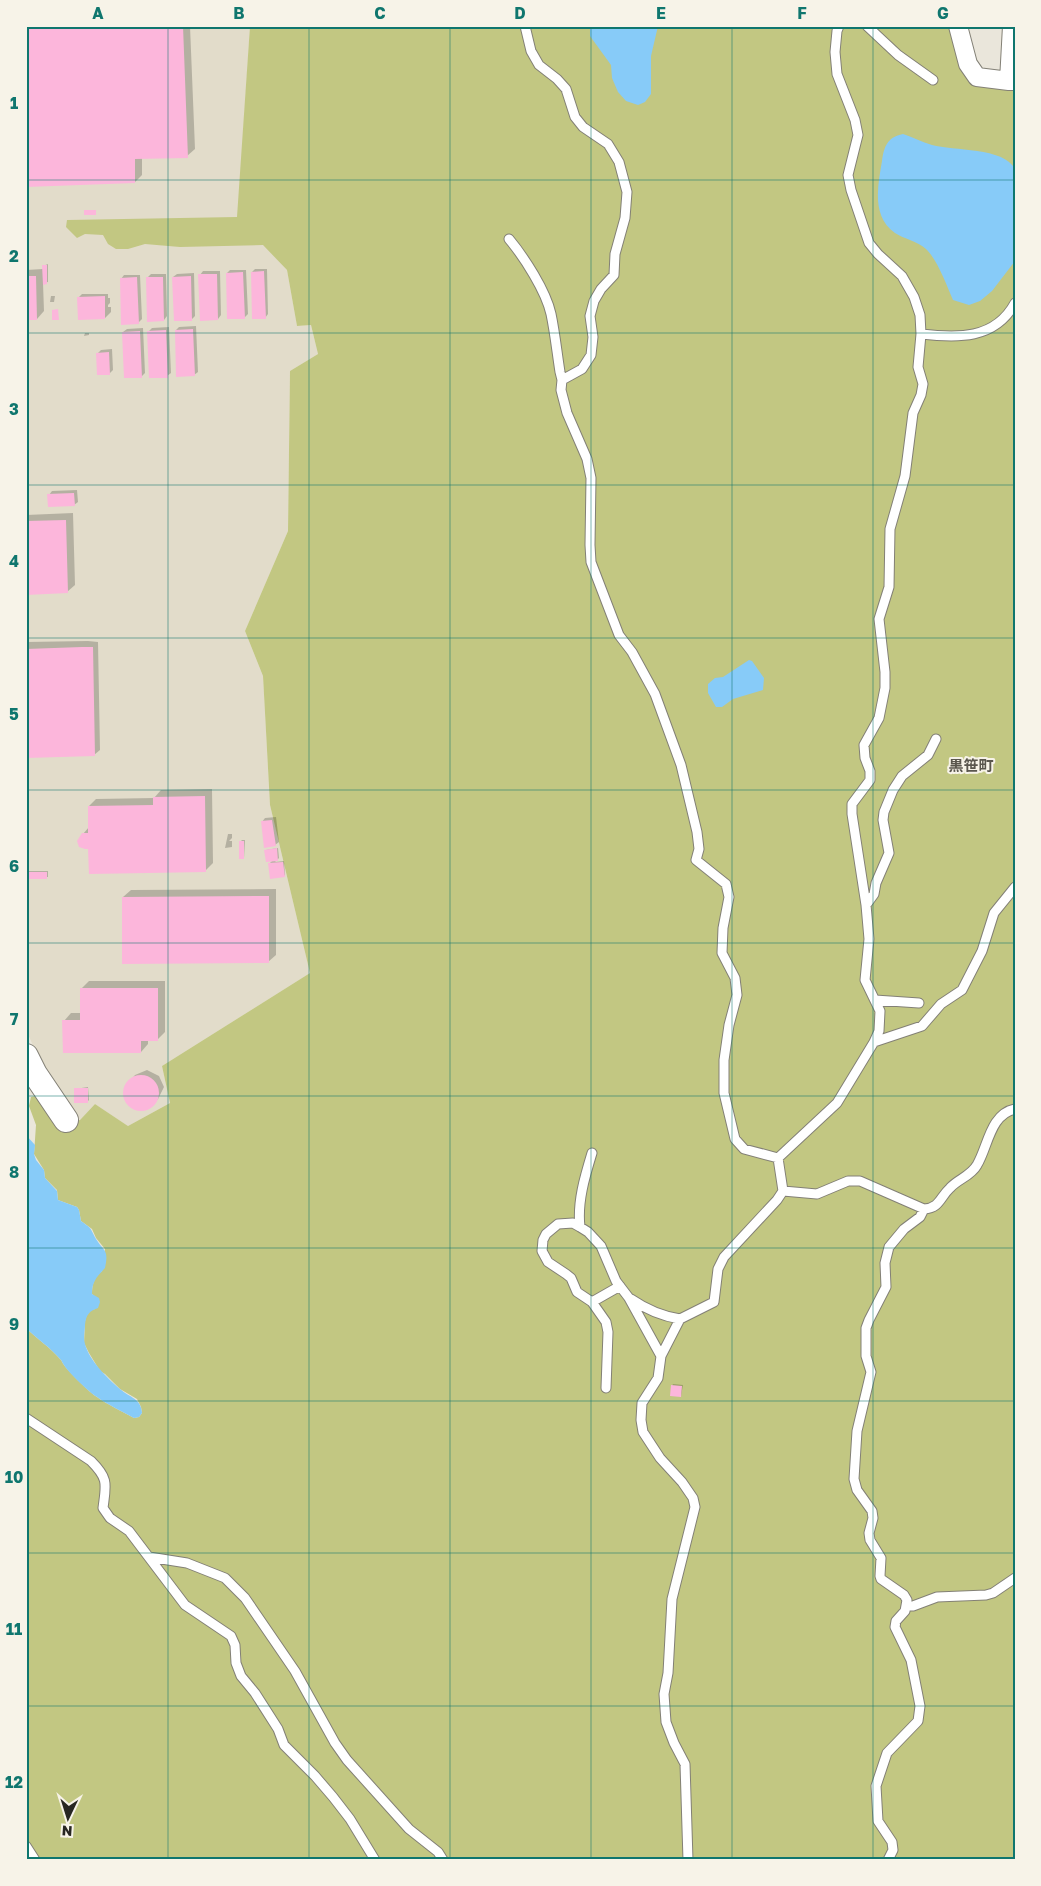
<svg xmlns="http://www.w3.org/2000/svg" width="1041" height="1886" font-family="'Golos Text','Noto Sans JP',sans-serif">
	<rect width="100%" height="100%" fill="#eae6db"/>
	<path fill="#e2dcca" d="M26 26H250L238 217 287 270 297 326 311 325 318 354 290 371 288 531 245 631 263 676 270 805 310 973 162 1066 170 1103 128 1126 95 1104 80 1120 48 1078 26 1030Z"/>
	<path fill="#c2c782" d="M250 26H952L968 79 992 88 1015 87V1860H26V1328C37 1339 50 1347 60 1359 62 1360 62 1363 64 1365 68 1371 90 1393 97 1397 108 1405 122 1411 134 1418L139 1417 142 1413 141 1407 137 1399 120 1389 105 1374 100 1371 89 1353 84 1343 85 1321 87 1314 91 1310 95 1309V1297L92 1294C92 1284 94 1277 102 1271L105 1249 96 1238 92 1229 81 1221 79 1210 77 1207 58 1200 57 1190 45 1178 44 1170 34 1154 36 1125 29 1106 31 1097 36 1096 57 1126 80 1120 95 1104 128 1126 170 1103 162 1066 310 973 270 805 263 676 245 631 288 531 290 371 318 354 311 325 297 326 287 270 263 245 180 247 145 244 128 249H116L108 244 103 235 85 234 77 238 66 227 67 220 237 217Z"/>
	<path fill="#87cbf8" d="M590 26H658L651 56V94L645 102 638 105 626 101 618 92 612 78 611 65 590 36Z
		M903 134C912 137 922 142 932 145 953 151 1004 147 1015 169V261L992 291 980 301 969 305 953 300C947 286 937 259 926 249 917 241 904 239 895 233 871 216 878 185 882 161 884 147 887 137 903 134Z
		M749 660 752 661 764 678 763 690 733 699 722 707H716L708 693V684L715 678 723 677Z
		M26 1135 35 1145 34 1154 36 1160 44 1170 45 1178 57 1191 58 1200 77 1207 79 1210 81 1221C93 1230 89 1226 96 1239 104 1252 109 1249 105 1268 97 1277 92 1281 92 1294L99 1298 100 1302 98 1308C89 1311 86 1315 85 1325 85 1330 83 1338 85 1344 89 1360 108 1379 120 1389 130 1398 141 1398 142 1413L139 1417 134 1418C122 1411 108 1405 97 1397 90 1393 68 1372 64 1365 62 1363 62 1360 60 1359 50 1347 37 1339 26 1328Z"/>
	<path fill="#0003" d="M26 26H190L195 149 187 156 142 158V175L135 182Z
		M48 264V282L43 283 44 311 37 319H26V270L43 269V266Z
		M255 269H267L268 314 265 318 252 272Z
		M230 270H246L248 314 244 318 227 273Z
		M203 271H220L221 315 218 319 200 275Z
		M194 273 195 316 192 319 173 277 177 274Z
		M151 274H166L167 316 164 320 147 278Z
		M124 275H140L142 319 138 323 121 279Z
		M82 294H108V298H110V303L108 305V307H111V312L105 318 78 298Z
		M51 296H55L54 302H50Z
		M196 326 198 372 194 375 176 330 179 327Z
		M169 327 171 373 167 376 149 331 152 328Z
		M143 328 145 373 141 377 123 332 127 329Z
		M85 333H89V335L84 336Z
		M112 349 113 370 109 374 98 353 101 350Z
		M77 490 78 502 74 505 49 495 52 491Z
		M73 513 75 585 67 592 26 594V515Z
		M88 641 98 642 100 750 94 755 26 756V642Z
		M212 789 213 863 205 871 90 847 83 834 89 827V806L96 799 154 798 161 790Z
		M276 817 279 842 275 845 262 822 265 818Z
		M228 834H232V838L229 841H232V847L225 848Z
		M242 840H245L244 858 240 842Z
		M278 848 279 858 275 862 284 861 285 875 284 876 269 864 273 860 266 850Z
		M26 871H48V877L26 878Z
		M276 889V955L268 962 123 897 131 890Z
		M89 981H165V1032L158 1039H148V1044L141 1052 64 1021 71 1013H81V989Z
		M147 1070 159 1076 164 1087 158 1099 152 1105 140 1110 129 1104 124 1093 126 1086 135 1075Z
		M88 1087 89 1100 87 1102 75 1089Z
		M673 1384 683 1385 681 1396 672 1386Z"/>
	<path fill="#fcb6db" d="M26 26H183L188 158 135 159V183L26 187Z
		M84 210H96V215H84Z
		M42 265H47V284L43 285Z
		M264 271 266 319H252L251 272Z
		M243 272 245 319H227L226 273Z
		M198 274H217L218 320 200 321Z
		M26 276H36L37 320H26Z
		M191 276 192 321H174L172 277Z
		M137 277 139 324 121 325 120 278Z
		M146 277H163L164 321 147 322Z
		M105 296V319L78 320 77 297Z
		M58 309 59 320H52V310Z
		M193 329 195 376 176 377 175 330Z
		M166 330 168 378H149L147 331Z
		M140 331 142 378H124L122 332Z
		M109 352 110 375H97L96 353Z
		M74 493 75 506 48 507 47 494Z
		M66 520 68 593 26 595V521Z
		M82 647H93L95 756 26 758V649Z
		M205 796 206 872 89 874 88 849H85L79 847 77 841 82 833H88V806L153 805V797Z
		M272 820 276 846 264 848 261 821Z
		M239 841H244V859H239Z
		M277 848 278 861 266 862 264 850Z
		M283 862 285 877 270 879 268 863Z
		M26 872H47V879H26Z
		M269 896V963L122 964V897Z
		M80 988H158V1041H141V1053H63L62 1020H80Z
		M123 1093a18 18 0 1 1 36 0a18 18 0 1 1-36 0Z
		M74 1088H88V1103H74Z
		M671 1385 682 1386 681 1397 670 1396Z"/>
	<g fill="none" stroke-linecap="round" stroke-linejoin="round">
		<g stroke="#838076" stroke-width="11">
			<path id="lane" d="M525 26 531 51 539 65 557 79 566 89 575 117 583 127 608 144 619 162 627 192 625 218 615 254 614 275 601 289 594 301 590 316 593 337 591 355 582 369 562 380 561 390 567 413 587 459 591 478 590 545 591 562 619 635 632 652 655 694 681 765 697 832 699 849 696 860 726 884 729 897 723 928 722 953 735 978 737 995 729 1025 724 1060V1093L735 1139 744 1149 778 1158 783 1191 777 1200 724 1257 718 1269 714 1302 680 1319 661 1356 658 1378 642 1403 641 1420 643 1432 660 1458 682 1482 693 1498 695 1507 672 1599 668 1673 664 1694 666 1722 674 1743 685 1764 688 1860
				M867 26 898 55 933 80
				M509 239C524 257 546 291 551 314 555 333 557 353 560 372L562 380
				M921 334C957 338 995 340 1015 303
				M866 905 874 894 876 883 889 853 883 820 884 812 893 790 902 776 928 755 936 739
				M875 1000 919 1003
				M874 1042 922 1026 941 1004 962 990 982 951 994 913 1015 887
				M778 1158 837 1103 874 1042 879 1031 880 1011 865 980 869 939 866 905 852 814V804L870 780V771L865 758 864 745 879 718 885 688V672L879 619 889 587 890 529 905 476 913 413 921 395 923 384 918 367 921 334 920 315 914 297 902 276 878 254 869 243 851 190 848 175 858 135 855 120 837 74 835 52 837 31 839 26
				M783 1191 817 1194 848 1181H860L924 1209C940 1208 940 1197 950 1188 958 1179 971 1176 977 1165 988 1147 990 1114 1015 1109
				M580 1227C577 1202 585 1176 592 1153
				M631 1299C647 1310 661 1316 680 1319
				M592 1302 620 1286
				M606 1388 608 1332 606 1322 592 1302 577 1292 571 1278 566 1274 548 1262 542 1251 543 1240 546 1234 558 1224 573 1223 580 1227 588 1232 601 1246 616 1281 629 1298 661 1356
				M26 1418 91 1461C109 1479 106 1484 103 1508L110 1518 129 1531 185 1605 231 1636 235 1645 236 1663 241 1676 255 1693 278 1729 284 1745 315 1776 333 1797 350 1819 375 1860
				M149 1557 187 1563 225 1578 245 1598 295 1671 335 1743 347 1760 409 1829 438 1852 443 1860
				M907 1606H913L937 1597 986 1595 993 1593 1015 1578
				M26 1846 35 1860
				M888 1860 893 1850 892 1842 878 1821 876 1786 887 1753 918 1721 920 1706 911 1660 895 1627 896 1621 905 1611 907 1600 904 1595 881 1579 880 1576 881 1558 870 1540 869 1533 873 1518 872 1511 857 1490 854 1479 857 1431 871 1372 866 1356V1328L869 1320 886 1287 885 1263 889 1247 904 1229 920 1217 924 1209"/>
		</g>
		<g stroke="#838076" stroke-width="20">
			<path id="street" d="M958 26 968 64 977 77 1009 81H1015
				M1009 81 1012 26"/>
		</g>
		<g stroke="#838076" stroke-width="26">
			<path id="secondary" d="M26 1056 35 1074 66 1120"/>
		</g>
		<use href="#lane" stroke="#fff" stroke-width="9"/>
		<use href="#street" stroke="#fff" stroke-width="18"/>
		<use href="#secondary" stroke="#fff" stroke-width="24"/>
	</g>
	<path fill="none" stroke="#0f766e" stroke-width="1" stroke-opacity="0.55" d="M168 26V1860M309 26V1860M450 26V1860M591 26V1860M732 26V1860M873 26V1860M26 180H1015M26 333H1015M26 485H1015M26 638H1015M26 790H1015M26 943H1015M26 1096H1015M26 1248H1015M26 1401H1015M26 1553H1015M26 1706H1015"/>
	<g text-anchor="middle" dominant-baseline="central" stroke-width="4" stroke-linejoin="round" paint-order="stroke">
		<g font-size="15" font-weight="bold" fill="#5a564d" stroke="#f7f3e8">
			<text x="971" y="765">黒笹町</text>
		</g>
	</g>
	<rect width="1041" height="1886" fill="none" stroke="#f7f3e8" stroke-width="55"/>
	<g transform="translate(68 1818) rotate(184)" stroke="#f7f3e8" stroke-width="4" paint-order="stroke">
	<path d="M0-4L9 19L0 12L-9 19Z" fill="#272622"/>
	<text y="-8" font-size="14" font-weight="bold" text-anchor="middle" fill="#272622">N</text>
	</g>
	<rect x="28" y="28" width="986" height="1830" fill="none" stroke="#0f766e" stroke-width="2"/>
	<g font-size="16" text-anchor="middle" font-weight="bold" fill="#0f766e">
		<text x="98" y="19">A</text>
		<text x="239" y="19">B</text>
		<text x="380" y="19">C</text>
		<text x="520" y="19">D</text>
		<text x="661" y="19">E</text>
		<text x="802" y="19">F</text>
		<text x="943" y="19">G</text>
		<text x="14" y="109">1</text>
		<text x="14" y="262">2</text>
		<text x="14" y="415">3</text>
		<text x="14" y="567">4</text>
		<text x="14" y="720">5</text>
		<text x="14" y="872">6</text>
		<text x="14" y="1025">7</text>
		<text x="14" y="1178">8</text>
		<text x="14" y="1330">9</text>
		<text x="14" y="1483">10</text>
		<text x="14" y="1635">11</text>
		<text x="14" y="1788">12</text>
	</g>
</svg>
